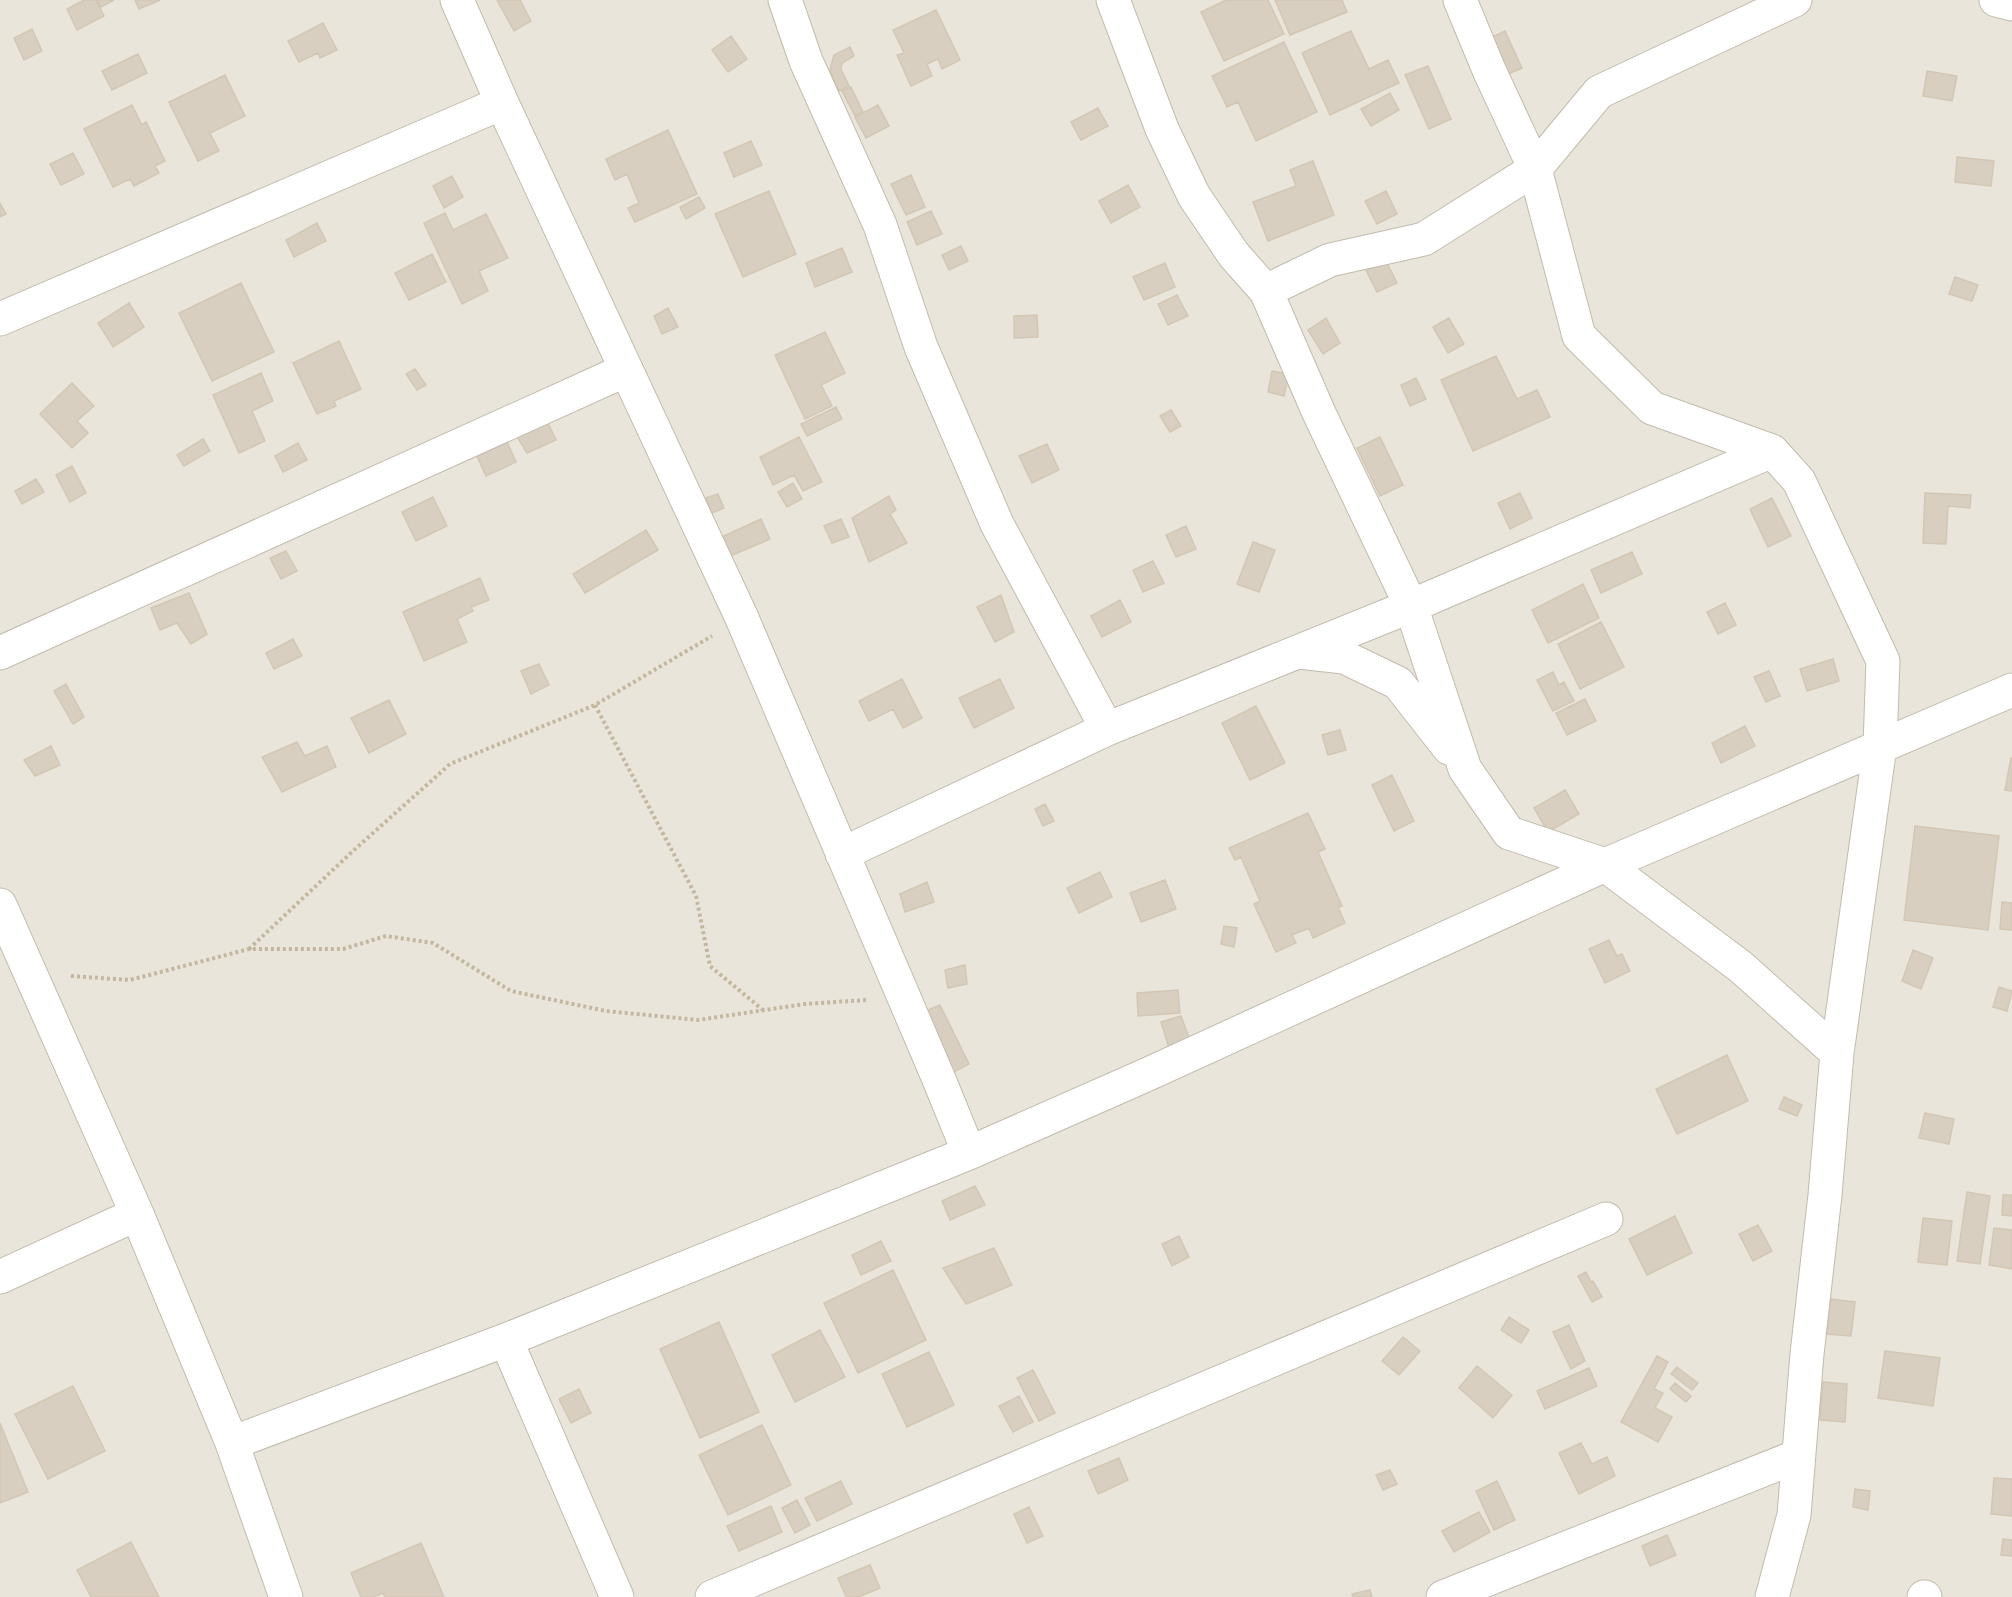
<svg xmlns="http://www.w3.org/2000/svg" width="2012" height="1597" font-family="Poppins,sans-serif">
	<rect width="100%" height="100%" fill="#f6f3ec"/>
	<path fill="#eae5da" d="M0 0H2012V1597H0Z"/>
	<path fill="#d8cfc1" stroke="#d3c7b4" stroke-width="1.5" d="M84 0H96L104 16 77 30 67 9Z
		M97 0H114L101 7Z
		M135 0H160L139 9Z
		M497 0H520L531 21 514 31Z
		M1226 0H1268L1284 34 1224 61 1201 12Z
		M1275 0H1342L1347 12 1290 35Z
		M936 10 960 60 942 69 938 59 927 64 932 76 911 86 897 55 904 53 893 30Z
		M323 23 337 50 320 58 318 53 299 62 288 41Z
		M32 29 42 51 24 60 14 38Z
		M1351 31 1369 69 1388 60 1399 83 1330 115 1302 53Z
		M1505 31 1522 68 1506 75 1490 38Z
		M731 36 747 59 728 72 712 50Z
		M1284 42 1317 112 1256 141 1238 102 1227 107 1212 76Z
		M850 47 854 56 842 63 841 69 849 86 839 91 830 70 834 55Z
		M138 54 147 73 112 90 102 71Z
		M1428 66 1451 119 1429 129 1405 75Z
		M1927 71 1957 76 1952 101 1923 96Z
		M225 75 245 116 210 133 219 151 198 161 169 102Z
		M851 87 863 112 855 116 842 91Z
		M1390 93 1399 110 1371 126 1361 109Z
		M132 105 142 125 146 122 165 161 155 166 159 173 134 186 130 179 113 187 84 129Z
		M878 105 889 126 866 138 855 117Z
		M1098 108 1108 126 1081 140 1071 122Z
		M668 130 697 194 635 222 628 208 639 203 627 174 615 180 606 159Z
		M751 141 762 165 734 177 724 153Z
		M73 153 84 174 61 185 50 164Z
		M1957 157 1994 161 1991 186 1955 182Z
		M1313 161 1334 215 1268 241 1253 202 1296 186 1290 170Z
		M911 175 925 207 906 215 891 184Z
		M452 176 463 197 444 208 433 186Z
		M1128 185 1140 207 1111 223 1099 201Z
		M769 191 796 254 743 277 715 214Z
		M1386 191 1397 214 1377 224 1365 201Z
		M699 197 705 208 686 219 680 207Z
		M0 203 6 214 0 217Z
		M931 211 942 234 917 245 907 222Z
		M445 213 453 230 486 214 508 258 479 271 488 291 462 304 424 223Z
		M317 223 326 241 294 257 286 240Z
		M961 246 968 261 949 270 942 255Z
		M842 248 852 272 815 287 806 263Z
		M432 254 446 282 409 300 395 273Z
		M1386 261 1397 283 1377 292 1366 270Z
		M1165 263 1175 287 1144 300 1133 277Z
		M1955 277 1978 285 1972 301 1949 294Z
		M241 283 274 352 212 381 179 313Z
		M1177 295 1188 316 1168 325 1158 304Z
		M129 303 144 327 113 347 98 323Z
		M668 308 678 327 662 334 654 316Z
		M1037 315 1038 337 1014 338V316Z
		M1326 318 1340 343 1323 354 1308 330Z
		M1449 318 1464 344 1448 353 1433 327Z
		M825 332 845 373 821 385 832 406 805 419 775 355Z
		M339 341 361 389 334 401 336 406 317 414 293 363Z
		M1496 356 1517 399 1537 390 1550 417 1473 451 1441 380Z
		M415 369 426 385 417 390 406 374Z
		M1272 371 1289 374 1284 396 1268 392Z
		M261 373 273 401 252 411 265 441 239 453 213 395Z
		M1416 378 1426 399 1410 406 1401 385Z
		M72 383 94 406 77 421 88 433 72 448 40 414Z
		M836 407 842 419 807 436 801 424Z
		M1171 410 1181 426 1170 432 1160 416Z
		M548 423 556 440 527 453 516 435Z
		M799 437 822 482 803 491 794 475 773 485 760 457Z
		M1380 437 1403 485 1380 496 1357 448Z
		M203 439 210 451 184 466 177 455Z
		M507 442 516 462 486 476 477 456Z
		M298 443 307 460 283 472 275 456Z
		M1047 444 1059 470 1032 483 1019 456Z
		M72 466 86 493 70 502 56 475Z
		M36 479 44 492 22 504 15 491Z
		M793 483 802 499 787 507 778 492Z
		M1520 493 1532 518 1510 529 1498 503Z
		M1925 493 1971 495 1970 508 1948 506 1946 544 1923 543Z
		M718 494 724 508 712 513 706 498Z
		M889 496 896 510 890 514 907 543 869 562 852 518Z
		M433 497 447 526 416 541 402 512Z
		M1772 498 1791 536 1768 547 1750 509Z
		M761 519 770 539 721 560 713 541Z
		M841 519 849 537 832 543 824 526Z
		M1186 526 1196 549 1176 557 1166 535Z
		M646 530 658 550 585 593 573 574Z
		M1253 542 1275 550 1259 592 1237 584Z
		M286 551 297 571 281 579 270 558Z
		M1632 552 1642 574 1601 593 1591 570Z
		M1153 561 1164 583 1143 592 1133 570Z
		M480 578 489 600 471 607 473 611 457 619 467 642 424 661 403 612Z
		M1583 584 1599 618 1548 643 1532 610Z
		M189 593 207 634 191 644 177 623 160 630 151 608Z
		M1001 595 1014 632 995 642 977 607Z
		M1120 600 1131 622 1102 637 1091 616Z
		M1725 603 1736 625 1718 634 1707 612Z
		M1601 622 1624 667 1580 689 1558 644Z
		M293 639 302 656 274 669 266 653Z
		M1833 659 1839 681 1807 691 1800 669Z
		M539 664 549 685 531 694 521 671Z
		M1769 671 1780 696 1766 702 1754 677Z
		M1553 672 1559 685 1564 682 1574 701 1553 711 1537 680Z
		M902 679 922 718 903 728 893 709 869 721 859 701Z
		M1000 679 1014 708 974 728 959 698Z
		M66 684 84 717 73 724 54 691Z
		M1585 699 1596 721 1567 735 1556 713Z
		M389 700 406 734 369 753 351 718Z
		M1256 706 1285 763 1250 780 1222 723Z
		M1745 726 1755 746 1721 763 1712 743Z
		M1340 730 1346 750 1328 755 1322 735Z
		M297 742 305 756 327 746 336 767 282 792 262 757Z
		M51 746 60 765 35 776 24 760Z
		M2011 758 2012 759V791L2005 790Z
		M1392 775 1414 821 1394 831 1372 785Z
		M1565 790 1579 814 1548 832 1534 808Z
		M1045 804 1054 821 1043 826 1035 809Z
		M1308 813 1325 849 1318 852 1342 906 1338 907 1345 923 1313 938 1309 928 1292 935 1296 943 1276 952 1254 904 1260 901 1241 857 1235 860 1229 848Z
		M1915 826 1999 836 1988 930 1904 920Z
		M1100 872 1112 897 1079 913 1067 888Z
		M1165 880 1176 909 1141 922 1130 893Z
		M927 882 934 902 905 912 900 894Z
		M2002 902 2012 903V930L2000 929Z
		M1224 926 1237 928 1234 947 1221 944Z
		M1609 940 1617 956 1622 954 1630 971 1605 983 1589 949Z
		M1913 950 1933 958 1921 989 1902 981Z
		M965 965 967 984 948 988 945 970Z
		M1999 987 2012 991 2007 1011 1993 1007Z
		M1178 990 1180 1013 1138 1016 1137 993Z
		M940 1005 969 1064 950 1074 921 1013Z
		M1181 1016 1191 1043 1170 1051 1161 1022Z
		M1727 1055 1748 1101 1677 1134 1656 1089Z
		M1784 1097 1802 1105 1797 1116 1779 1109Z
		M1925 1113 1954 1119 1949 1144 1919 1138Z
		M975 1186 985 1205 950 1220 942 1201Z
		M1967 1192 1990 1196 1980 1264 1957 1261Z
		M2003 1195H2012V1216L2002 1215Z
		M1675 1216 1692 1253 1647 1275 1629 1239Z
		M1923 1218 1952 1221 1947 1265 1918 1262Z
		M1758 1225 1772 1251 1753 1261 1739 1234Z
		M1994 1228 2012 1230V1269L1989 1265Z
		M1179 1236 1189 1257 1172 1266 1162 1244Z
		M881 1241 891 1261 861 1275 852 1255Z
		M994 1248 1012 1285 966 1304 943 1268Z
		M893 1270 926 1340 858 1373 824 1303Z
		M1586 1272 1591 1282 1593 1281 1602 1297 1592 1302 1578 1276Z
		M1830 1299 1855 1302 1851 1336 1827 1334Z
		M1509 1317 1529 1330 1521 1343 1501 1330Z
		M719 1322 759 1412 700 1438 660 1349Z
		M1569 1325 1585 1361 1571 1369 1553 1332Z
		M820 1330 845 1377 795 1402 772 1355Z
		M1403 1337 1420 1351 1399 1375 1382 1361Z
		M1885 1351 1940 1358 1933 1406 1878 1398Z
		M929 1352 954 1405 907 1427 882 1374Z
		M1657 1356 1668 1362 1654 1389 1663 1393 1655 1408 1672 1417 1658 1442 1621 1422Z
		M1477 1366 1512 1395 1493 1418 1459 1388Z
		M1677 1367 1698 1383 1692 1390 1671 1374Z
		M1589 1368 1597 1386 1545 1409 1537 1391Z
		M1033 1370 1055 1413 1039 1421 1017 1378Z
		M1823 1382 1847 1384 1845 1422 1820 1420Z
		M1675 1383 1691 1396 1686 1402 1670 1389Z
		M73 1386 105 1451 48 1479 15 1414Z
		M579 1389 591 1413 571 1423 559 1399Z
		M1019 1396 1033 1422 1013 1432 999 1406Z
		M0 1423 28 1492 0 1503Z
		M762 1425 791 1485 728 1515 699 1455Z
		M1581 1443 1592 1464 1607 1457 1615 1476 1579 1494 1559 1453Z
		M1119 1458 1128 1480 1098 1494 1088 1471Z
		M1390 1470 1397 1484 1383 1490 1376 1475Z
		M1994 1478 2012 1479V1516L1991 1514Z
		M841 1481 852 1504 817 1521 805 1498Z
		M1497 1481 1515 1520 1494 1530 1476 1491Z
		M1855 1489 1870 1491 1868 1510 1853 1507Z
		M797 1500 810 1525 795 1533 782 1508Z
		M771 1506 782 1532 739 1551 727 1526Z
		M1029 1507 1043 1536 1027 1543 1014 1514Z
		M1479 1512 1490 1532 1454 1552 1442 1531Z
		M1667 1535 1676 1555 1650 1566 1642 1546Z
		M2003 1539 2012 1540V1556L2001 1555Z
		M131 1542 159 1597H91L77 1570Z
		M421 1543 444 1597H385L383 1593 373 1597H361L351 1573Z
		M870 1565 880 1588 858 1597H846L838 1578Z
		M1370 1590 1372 1597H1353L1352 1594Z"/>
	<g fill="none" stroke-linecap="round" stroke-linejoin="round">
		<g stroke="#c2bbae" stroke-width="35">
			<path id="minor" d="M457 0 502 103 741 616 938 1077 969 1153
				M785 0 806 61 880 225 921 347 997 524 1107 729
				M1113 0 1162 129 1194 196 1234 255 1266 291 1319 413 1411 606 1465 769 1509 833 1605 865 1741 967 1837 1053 1825 1195 1807 1354 1794 1515 1772 1597
				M1460 0 1489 70 1535 169 1579 336 1652 408 1772 451 1799 481 1883 661 1880 746 1837 1053
				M1996 0 2012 4
				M1266 291 1330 260 1424 239 1535 169 1599 92 1795 0
				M0 319 502 103
				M1299 652 1344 657 1398 683 1449 748
				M0 653 626 370
				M842 854 1107 729 1411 606 1772 451
				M0 905 137 1214 232 1443 286 1597
				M0 1277 137 1214
				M506 1340 617 1597
				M232 1443 506 1340 969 1153 1146 1075 1605 865 2012 690
				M712 1597 1606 1219
				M1443 1597 1798 1456
				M1924 1597H1925"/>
		</g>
		<path stroke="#c4b79f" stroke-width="4" stroke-dasharray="3 3" stroke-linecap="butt" d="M595 705 696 896 710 966 763 1010
			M249 949 354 850 450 764 595 705 712 636
			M71 976 130 980 249 949H343L386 936 433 943 511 991 606 1011 698 1020 805 1004 867 1000"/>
		<use href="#minor" stroke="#fff" stroke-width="33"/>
	</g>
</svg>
